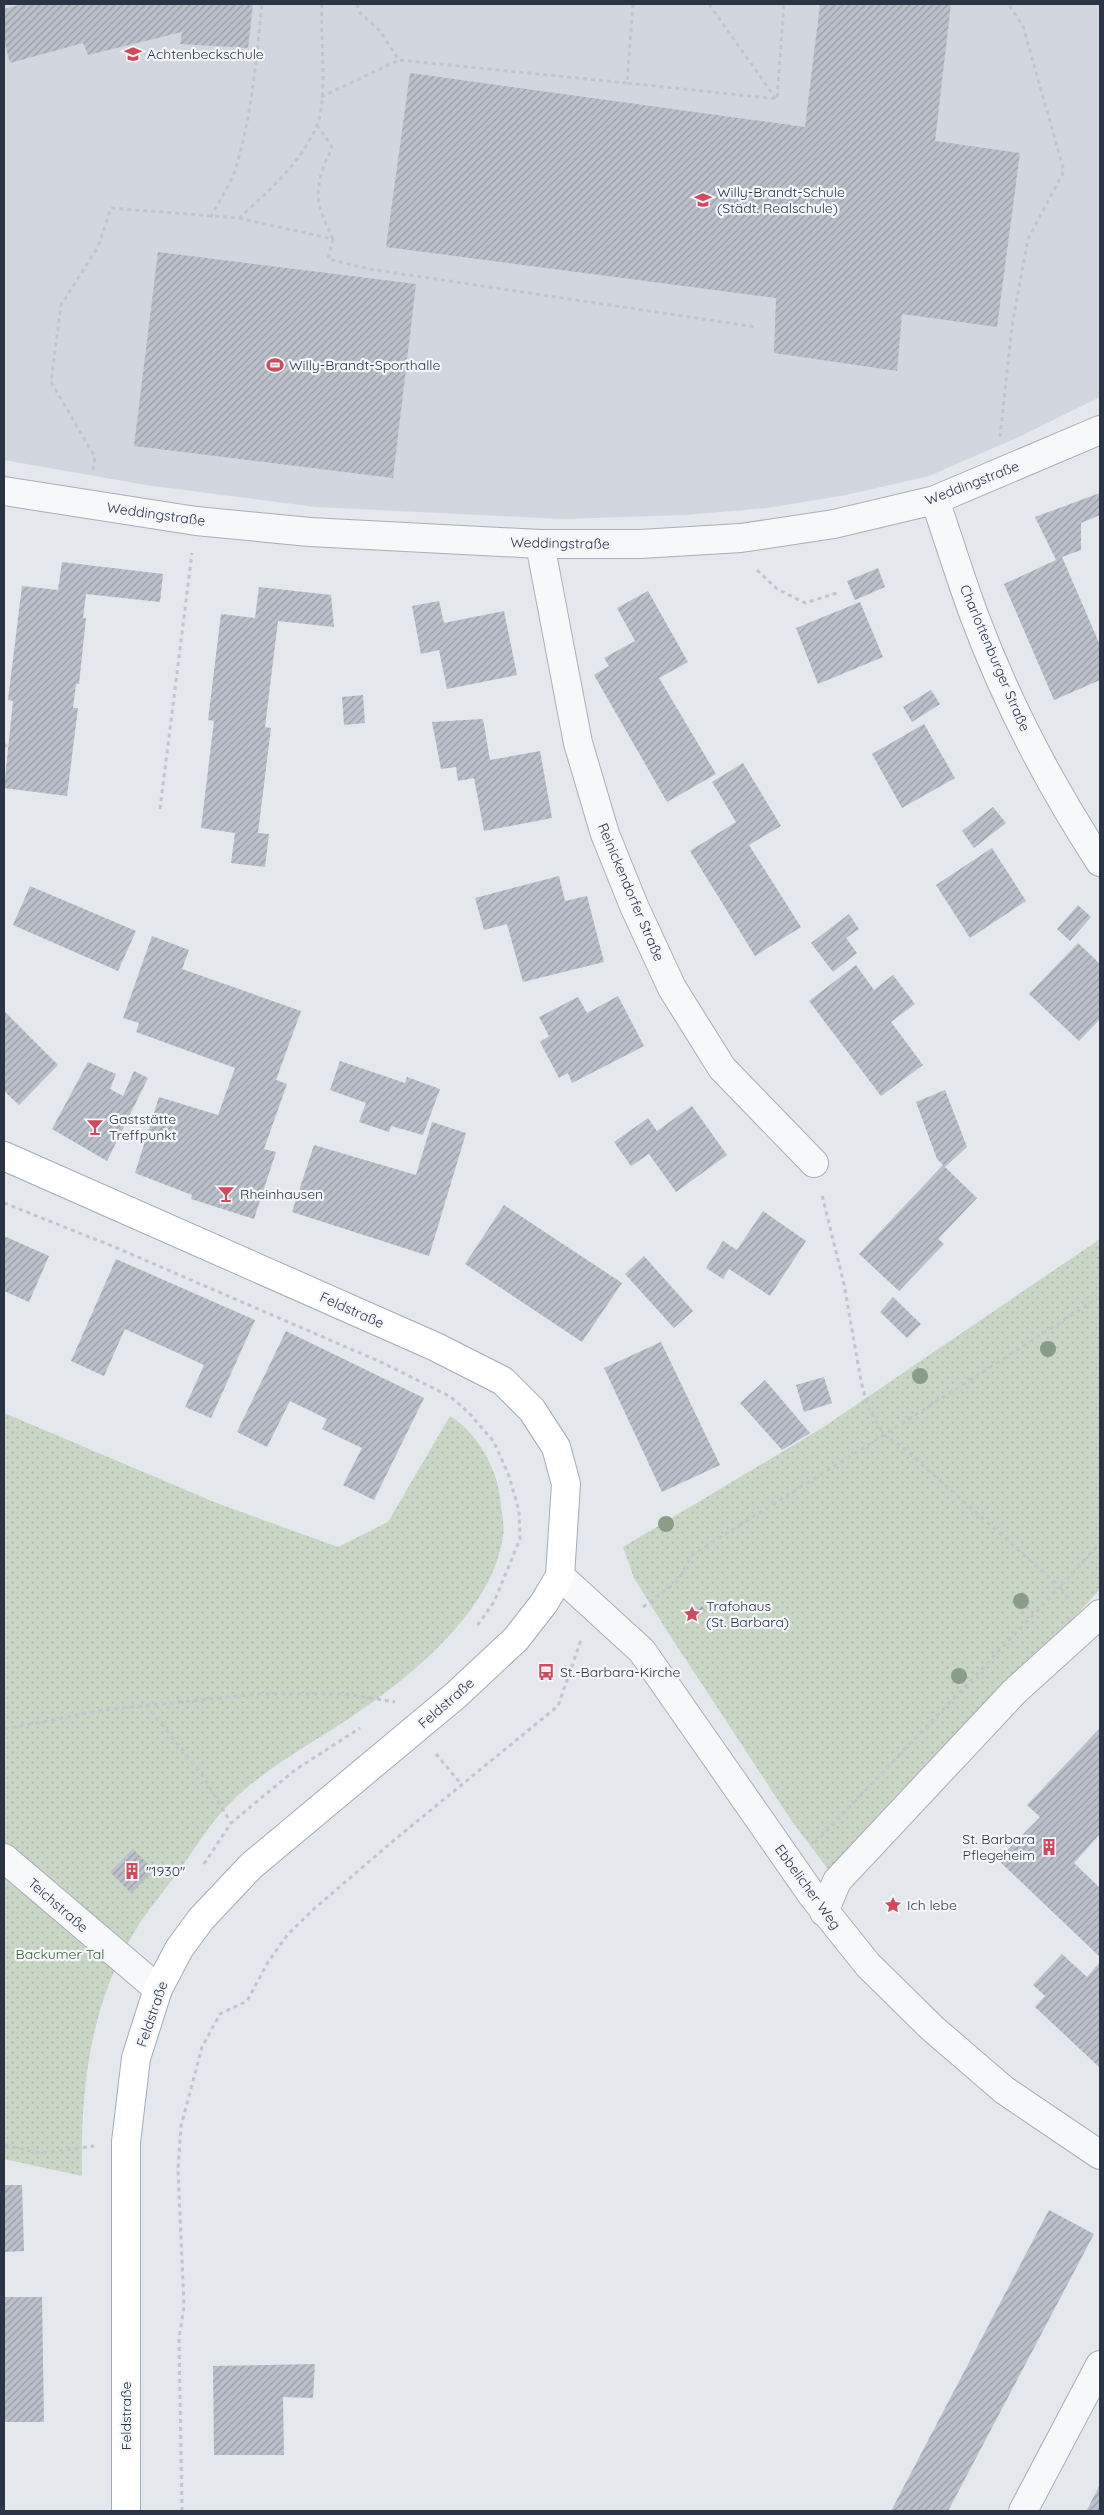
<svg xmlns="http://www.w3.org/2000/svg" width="1104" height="2515" font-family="Quicksand,sans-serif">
	<defs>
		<pattern id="park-dots" width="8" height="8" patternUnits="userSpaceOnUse" patternTransform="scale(1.25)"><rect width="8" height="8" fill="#c9d6c5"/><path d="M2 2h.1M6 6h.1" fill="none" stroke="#adb8ab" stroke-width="1.8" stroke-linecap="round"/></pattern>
		<pattern id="building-hatch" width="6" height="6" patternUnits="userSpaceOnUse" patternTransform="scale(1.25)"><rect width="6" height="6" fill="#bbc0ca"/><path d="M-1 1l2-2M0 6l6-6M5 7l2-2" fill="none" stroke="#989da6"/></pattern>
	</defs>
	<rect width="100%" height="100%" fill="#e4e7ec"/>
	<path fill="#d2d6de" d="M4 4H1100V397L1023 435 929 476 846 495 767 508 685 515 563 519 316 507 146 485 4 460Z"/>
	<path fill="url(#park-dots)" d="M1100 1239V1589L837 1881 791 1820 669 1634 634 1578 623 1547 822 1428Z
		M4 1413 219 1504 338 1547 388 1522 450 1416C476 1432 497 1467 500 1498 501 1510 505 1524 503 1536 492 1617 397 1688 333 1729 293 1754 250 1779 219 1815 203 1834 190 1856 175 1876 160 1896 143 1916 131 1938 89 2009 80 2095 82 2176L4 2159Z"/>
	<path fill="url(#building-hatch)" d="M23 4H253L248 48 180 44 182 32 88 55 83 43 10 63 4 40V9Z
		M820 4H951L935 141 1020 153 997 327 902 314 897 371 774 353 776 298 386 247 410 73 805 127Z
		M158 252 416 284 393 478 134 446Z
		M1100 493V515L1081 523V550L1062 557 1100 645V680L1054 700 1004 584 1056 560 1035 517Z
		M62 562 163 574 160 602 86 594 83 618H86L79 684H76L73 708H78L67 796 4 788 13 701 8 700 22 586 58 590Z
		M878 568 885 587 855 600 847 581Z
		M259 587 331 595 334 627 278 621 265 727 271 728 258 833 269 834 265 867 231 863 235 833 201 828 214 721 208 720 221 614 255 618Z
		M648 591 688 662 659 678 716 774 667 802 594 675 609 666 604 658 635 641 617 608Z
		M439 601 444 623 504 611 517 675 447 689 439 650 421 654 412 606Z
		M860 602 883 657 818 684 796 628Z
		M931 690 940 704 912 722 903 707Z
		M363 695 365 723 344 725 342 697Z
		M483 719 490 760 540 751 552 818 484 831 474 778 458 781 456 767 441 769 432 722Z
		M924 724 955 778 902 808 872 754Z
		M743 763 781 826 749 845 801 927 755 956 690 851 736 822 712 782Z
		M993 807 1006 823 974 848 962 831Z
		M992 848 1026 901 970 938 936 885Z
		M559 876 565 901 587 896 604 962 523 982 507 924 484 930 475 898Z
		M30 886 136 931 118 971 13 925Z
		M1078 905 1091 917 1070 941 1057 929Z
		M849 914 859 929 846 938 857 953 833 972 811 943Z
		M152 936 189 950 182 969 301 1011 276 1080 287 1084 264 1149 276 1152 254 1219 191 1199 192 1195 135 1173 159 1097 218 1115 235 1068 136 1032 139 1023 123 1018Z
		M1078 943 1100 964V1019L1079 1041 1029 994Z
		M856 965 874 990 893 975 915 1004 891 1022 923 1065 881 1096 809 1001Z
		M618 996 644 1046 572 1083 568 1073 559 1078 540 1042 549 1036 539 1017 578 997 587 1013Z
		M4 1011 58 1065 19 1105 4 1091Z
		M340 1061 405 1083 407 1077 440 1089 423 1135 391 1126 389 1132 359 1122 366 1103 330 1090Z
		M88 1062 116 1074 110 1089 123 1096 134 1071 148 1078 107 1161 52 1129Z
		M945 1090 967 1147 945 1167 977 1198 938 1239 944 1244 899 1291 859 1254 943 1165 937 1159 916 1102Z
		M692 1106 727 1155 676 1192 649 1154 631 1166 614 1142 648 1118 657 1131Z
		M432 1122 466 1133 429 1256 292 1212 314 1145 416 1175Z
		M504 1205 622 1283 582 1342 465 1264Z
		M763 1211 806 1241 770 1296 729 1269 723 1279 706 1268 723 1241 737 1250Z
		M4 1236 49 1256 29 1302 4 1291Z
		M644 1256 693 1311 674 1328 625 1274Z
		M116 1259 255 1320 211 1418 185 1407 204 1365 125 1329 104 1376 71 1361Z
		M893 1297 921 1324 907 1338 880 1312Z
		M286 1331 424 1398 374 1500 343 1485 362 1448 322 1429 327 1419 290 1401 267 1447 237 1432Z
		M661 1342 720 1465 662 1492 604 1368Z
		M824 1377 832 1403 804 1412 796 1385Z
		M765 1380 810 1433 782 1450 740 1403Z
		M702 1606 706 1611 695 1619 692 1614Z
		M1100 1728V1834L1074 1863 1100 1888V1957L998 1860 1040 1817 1027 1805Z
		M133 1849 154 1870 131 1893 110 1872Z
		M1062 1954 1087 1977 1100 1962 1099 2067 1035 2007 1045 1996 1033 1985Z
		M4 2185H22L24 2251 4 2252Z
		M1049 2210 1094 2234 948 2511H891Z
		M4 2297H42L44 2422H4Z
		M315 2364 313 2398 283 2397 284 2455H214L213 2366Z
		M1100 2484V2511H1086L1087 2510Z"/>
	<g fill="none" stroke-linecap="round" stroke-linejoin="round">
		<g stroke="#a9aeb7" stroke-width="30">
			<path id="minor" d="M4 491 196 521 310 532 540 544H640L741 538 834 524 935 500 1100 430
				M935 500C948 538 960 577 974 615 1006 701 1050 785 1100 862
				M540 544 578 743 605 834 634 906 672 988 722 1068 814 1163
				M560 1576 642 1651 812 1895 868 1965 932 2028 1004 2090 1100 2155
				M4 1858 158 1989
				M824 1912 837 1881 1014 1692 1100 1614
				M1023 2511 1100 2365"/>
		</g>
		<g stroke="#a3abb8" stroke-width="30">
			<path id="major" d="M4 1156 436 1347 503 1381 532 1410 556 1447 566 1484 560 1576 544 1603 516 1639 456 1695 251 1866 201 1919 179 1949 158 1989 136 2058 126 2142V2511"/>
		</g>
		<path stroke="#c2c5cb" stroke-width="3" stroke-dasharray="4 4" stroke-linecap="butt" d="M357 4 360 13 379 30 399 60 627 83
			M633 4 627 83 777 99 784 4
			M709 4 776 99
			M321 97 399 60
			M317 125 332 147C330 155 325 160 323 168 313 200 320 210 333 239
			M211 217C218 203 228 188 234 173 252 119 256 60 262 4
			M239 218C268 192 302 162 317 125 328 98 320 36 322 4
			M1000 437 1012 326 1028 239 1064 171 1023 26 1008 4
			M93 470 95 457 51 382 61 305 98 247 111 208 238 218 333 239 328 259 369 269 756 327
			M757 570 777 589 805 603 840 592
			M4 744 7 747
			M160 809 192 553
			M4 1203 117 1248 383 1363 451 1397 469 1413 494 1442 509 1476 519 1511 520 1539 494 1602 477 1626
			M1068 1598 1060 1587 1100 1543
			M643 1607 677 1582 692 1555 884 1435 867 1405 861 1381 844 1284 822 1195
			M146 1705 201 1773 231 1823
			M4 1729 103 1710 258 1694H346L395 1702
			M436 1754 462 1785
			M815 1843 1060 1587 900 1445 884 1435 1100 1297
			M204 1864 231 1823 295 1770 360 1728
			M4 2145 40 2153 94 2146
			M182 2511 179 2339 184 2306 178 2169 181 2126 202 2047 220 2014 247 2001 268 1962 288 1934 315 1908 393 1841 558 1706 581 1640"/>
		<use href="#minor" stroke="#f7f8fa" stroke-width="28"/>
		<use href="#major" stroke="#fff" stroke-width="28"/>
	</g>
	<g fill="#899d89">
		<circle cx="1048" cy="1349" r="8"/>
		<circle cx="920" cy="1376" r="8"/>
		<circle cx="666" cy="1524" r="8"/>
		<circle cx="1021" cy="1601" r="8"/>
		<circle cx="959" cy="1676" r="8"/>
	</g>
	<defs>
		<g id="school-bare" transform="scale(1.35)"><path d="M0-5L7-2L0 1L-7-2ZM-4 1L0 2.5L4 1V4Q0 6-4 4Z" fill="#d1495b" stroke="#f4f6f9" stroke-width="2.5" paint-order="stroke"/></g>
		<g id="stadium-bare" transform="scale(1.35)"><path d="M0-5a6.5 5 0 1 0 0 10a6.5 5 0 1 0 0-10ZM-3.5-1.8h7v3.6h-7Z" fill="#d1495b" stroke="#f4f6f9" stroke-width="2.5" paint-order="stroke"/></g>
		<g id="bar-bare" transform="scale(1.35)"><path d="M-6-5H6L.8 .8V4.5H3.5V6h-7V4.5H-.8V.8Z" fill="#d1495b" stroke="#f4f6f9" stroke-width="2.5" paint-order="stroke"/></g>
		<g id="sight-bare" transform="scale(1.35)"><path d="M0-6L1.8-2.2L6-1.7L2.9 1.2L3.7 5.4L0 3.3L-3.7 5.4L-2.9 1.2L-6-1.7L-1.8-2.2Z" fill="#d1495b" stroke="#f4f6f9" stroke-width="2.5" paint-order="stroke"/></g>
		<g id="bus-bare" transform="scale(1.35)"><path d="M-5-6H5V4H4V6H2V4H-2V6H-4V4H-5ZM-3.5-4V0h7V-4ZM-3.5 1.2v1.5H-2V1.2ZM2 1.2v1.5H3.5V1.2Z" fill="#d1495b" stroke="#f4f6f9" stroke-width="2.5" paint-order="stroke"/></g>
		<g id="building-bare" transform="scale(1.35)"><path d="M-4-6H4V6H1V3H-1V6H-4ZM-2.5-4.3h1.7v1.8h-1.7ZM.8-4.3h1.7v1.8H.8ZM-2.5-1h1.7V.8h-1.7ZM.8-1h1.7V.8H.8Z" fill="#d1495b" stroke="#f4f6f9" stroke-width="2.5" paint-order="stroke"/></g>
	</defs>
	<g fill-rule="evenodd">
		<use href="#school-bare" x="133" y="54"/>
		<use href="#school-bare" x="703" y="200"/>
		<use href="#stadium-bare" x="275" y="365"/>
		<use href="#bar-bare" x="95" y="1127"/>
		<use href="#bar-bare" x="226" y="1194"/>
		<use href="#sight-bare" x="692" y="1614"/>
		<use href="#bus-bare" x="546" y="1672"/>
		<use href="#building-bare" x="1049" y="1847"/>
		<use href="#building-bare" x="132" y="1871"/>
		<use href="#sight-bare" x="893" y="1905"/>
	</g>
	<g text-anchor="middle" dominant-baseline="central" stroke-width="4.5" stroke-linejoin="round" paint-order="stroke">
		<g font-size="14" fill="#2b3445" stroke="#f4f6f9" text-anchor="start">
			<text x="147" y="54">Achtenbeckschule</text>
			<text x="717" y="192">Willy-Brandt-Schule<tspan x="717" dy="16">(Städt. Realschule)</tspan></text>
			<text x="289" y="365">Willy-Brandt-Sporthalle</text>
			<text x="109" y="1119">Gaststätte<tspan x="109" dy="16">Treffpunkt</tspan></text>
			<text x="240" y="1194">Rheinhausen</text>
			<text x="706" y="1606">Trafohaus<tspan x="706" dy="16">(St. Barbara)</tspan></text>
			<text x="560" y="1672">St.-Barbara-Kirche</text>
			<text x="1035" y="1839" text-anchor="end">St. Barbara<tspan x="1035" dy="16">Pflegeheim</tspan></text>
			<text x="146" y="1871">"1930"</text>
			<text x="907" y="1905">Ich lebe</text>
		</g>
		<g font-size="14" fill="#2b3445" stroke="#f4f6f9">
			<text transform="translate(972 483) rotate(-21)">Weddingstraße</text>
			<text transform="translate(156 514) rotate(8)">Weddingstraße</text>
			<text transform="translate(560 543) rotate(1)">Weddingstraße</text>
			<text transform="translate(995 658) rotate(67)">Charlottenburger Straße</text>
			<text transform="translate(631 892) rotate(67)">Reinickendorfer Straße</text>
			<text transform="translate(352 1310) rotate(24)">Feldstraße</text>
			<text transform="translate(446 1703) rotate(-41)">Feldstraße</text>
			<text transform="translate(808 1887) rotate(54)">Ebbelicher Weg</text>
			<text transform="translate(58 1905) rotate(41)">Teichstraße</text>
			<text transform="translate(152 2014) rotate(-71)">Feldstraße</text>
			<text transform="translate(126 2416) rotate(-90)">Feldstraße</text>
		</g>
		<g font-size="14" fill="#3f6138" stroke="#f4f6f9">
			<text x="60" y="1954">Backumer Tal</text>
		</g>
	</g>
	<rect width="1104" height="2515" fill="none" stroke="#2b3445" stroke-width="10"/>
</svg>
